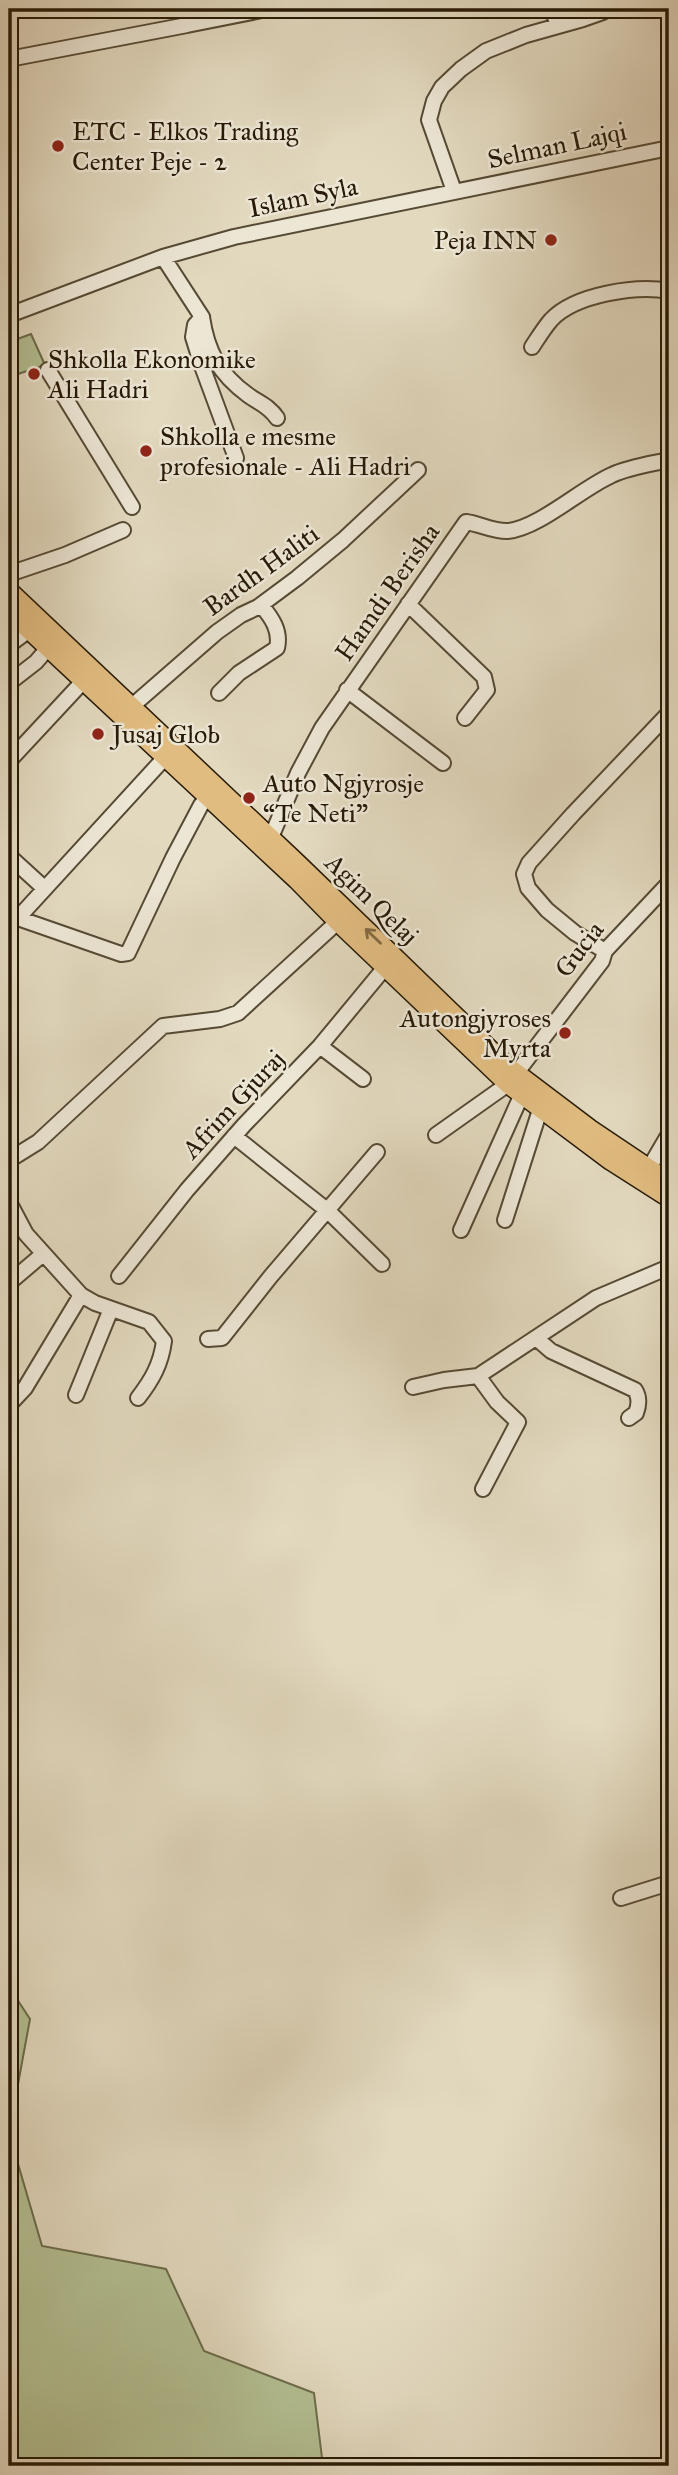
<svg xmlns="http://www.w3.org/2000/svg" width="678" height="2475" font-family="'IM FELL Great Primer',serif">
	<rect width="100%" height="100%" fill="#e2d9bf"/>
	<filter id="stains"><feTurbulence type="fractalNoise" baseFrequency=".00286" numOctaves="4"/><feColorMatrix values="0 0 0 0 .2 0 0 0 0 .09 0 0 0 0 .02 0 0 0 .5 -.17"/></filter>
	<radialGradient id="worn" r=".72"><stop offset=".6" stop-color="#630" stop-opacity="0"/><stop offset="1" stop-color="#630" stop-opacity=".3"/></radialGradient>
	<path fill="#b3bf92" stroke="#6d6c4c" stroke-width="2" d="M31 334 45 365 9 377V342Z
		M9 1987 30 2019 9 2133 42 2246 166 2269 204 2351 314 2393 323 2466H9Z"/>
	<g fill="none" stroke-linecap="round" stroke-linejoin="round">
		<g stroke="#564a34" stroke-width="18">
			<path id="minor" d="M409 9H410
				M552 9 558 25
				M187 25 267 9
				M9 59 187 25 190 9
				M454 191 429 120 434 101 442 87 461 69 486 51 526 35 583 19 603 12 606 9
				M163 257 202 317 195 325 193 337 202 366 236 458
				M9 315 163 257 234 237 669 148
				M202 317C207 351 219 374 248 395 259 403 269 406 277 418
				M532 347C538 338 544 328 551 320 575 294 637 285 669 291
				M48 370 132 507
				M9 574 65 555 123 530
				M408 604 484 677 487 690 465 718
				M9 645 36 625
				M9 683 36 662 54 641
				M347 690 443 763
				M219 693 239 673 277 648C281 631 272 618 261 605
				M131 707 217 632 241 615 258 607 297 578 343 540 418 470
				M9 761 89 675
				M267 847 298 773 322 728 466 522C480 524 495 532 508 531 539 528 582 488 612 475 629 467 651 464 669 460
				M9 856 44 888
				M9 915 121 954 128 953 173 858 201 805 208 797
				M18 918 170 752
				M605 951 575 933 547 910 528 888 524 874 529 863 573 814 669 713
				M320 1046 363 1079
				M436 1135 508 1084 602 961 605 951 669 883
				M234 1136 328 1211 382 1264
				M9 1160 38 1142 163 1026 220 1019 238 1013 344 916
				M645 1175 669 1134
				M9 1202 26 1234 81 1295 95 1303 149 1322 164 1341C161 1364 152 1380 138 1398
				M505 1220 539 1113 545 1103
				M461 1230 522 1094
				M119 1276 187 1190 244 1125 320 1046 392 959
				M9 1283 43 1254
				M536 1338 551 1351 635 1390C640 1398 639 1405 636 1413L629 1418
				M208 1339 222 1338 271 1276 377 1152
				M478 1376 497 1402 518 1422 483 1489
				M413 1387 444 1380 478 1376 596 1298 669 1267
				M76 1395 111 1309
				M9 1405 25 1388 81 1295
				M621 1898 669 1883"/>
		</g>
		<g stroke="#271a06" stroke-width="21">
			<path id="major" d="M9 591 298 864 508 1067 590 1129 669 1182
				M9 611 297 880 338 922 508 1084 611 1161 669 1198"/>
		</g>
		<use href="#minor" stroke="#ece6d5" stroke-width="14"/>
		<use href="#major" stroke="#e1bc80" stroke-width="18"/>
	</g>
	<defs><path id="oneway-shaft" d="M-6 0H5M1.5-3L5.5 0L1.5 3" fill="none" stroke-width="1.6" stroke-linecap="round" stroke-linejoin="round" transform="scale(1.75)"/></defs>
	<use stroke="#846b43" href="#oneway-shaft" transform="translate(373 936) rotate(-136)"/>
	<g fill="#8f2418" stroke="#ece6d5" stroke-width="2.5">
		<circle cx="58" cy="146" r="7"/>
		<circle cx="551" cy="240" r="7"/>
		<circle cx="34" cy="374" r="7"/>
		<circle cx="146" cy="451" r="7"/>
		<circle cx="98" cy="734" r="7"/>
		<circle cx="249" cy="798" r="7"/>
		<circle cx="565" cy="1033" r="7"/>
	</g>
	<g text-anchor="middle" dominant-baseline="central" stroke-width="5" stroke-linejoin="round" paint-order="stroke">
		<g font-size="26" fill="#271a06" stroke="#ece6d5" text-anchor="start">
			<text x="72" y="131">ETC - Elkos Trading<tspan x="72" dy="30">Center Peje - 2</tspan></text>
			<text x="537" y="240" text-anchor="end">Peja INN</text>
			<text x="48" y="359">Shkolla Ekonomike<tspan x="48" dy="30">Ali Hadri</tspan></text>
			<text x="160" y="436">Shkolla e mesme<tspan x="160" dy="30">profesionale - Ali Hadri</tspan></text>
			<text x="112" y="734">Jusaj Glob</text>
			<text x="263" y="783">Auto Ngjyrosje<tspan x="263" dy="30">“Te Neti”</tspan></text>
			<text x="551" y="1018" text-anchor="end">Autongjyroses<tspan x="551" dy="30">Myrta</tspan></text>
		</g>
		<g font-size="26" fill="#271a06" stroke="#ece6d5">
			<text transform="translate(557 145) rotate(-12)">Selman Lajqi</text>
			<text transform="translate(303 197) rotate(-12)">Islam Syla</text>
			<text transform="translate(261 570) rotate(-36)">Bardh Haliti</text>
			<text transform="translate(387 592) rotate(-55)">Hamdi Berisha</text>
			<text transform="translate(372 899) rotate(44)">Agim Qelaj</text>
			<text transform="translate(579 949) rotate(-53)">Gucia</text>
			<text transform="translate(233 1104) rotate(-47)">Afrim Gjuraj</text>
		</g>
	</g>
	<rect width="678" height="2475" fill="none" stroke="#e2d9bf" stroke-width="35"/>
	<rect x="10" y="10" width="657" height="2454" fill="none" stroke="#271a06" stroke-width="3.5"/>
	<rect x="18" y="18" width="643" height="2440" fill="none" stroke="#271a06" stroke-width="2"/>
	<rect width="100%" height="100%" filter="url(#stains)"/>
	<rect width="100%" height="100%" fill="url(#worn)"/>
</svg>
